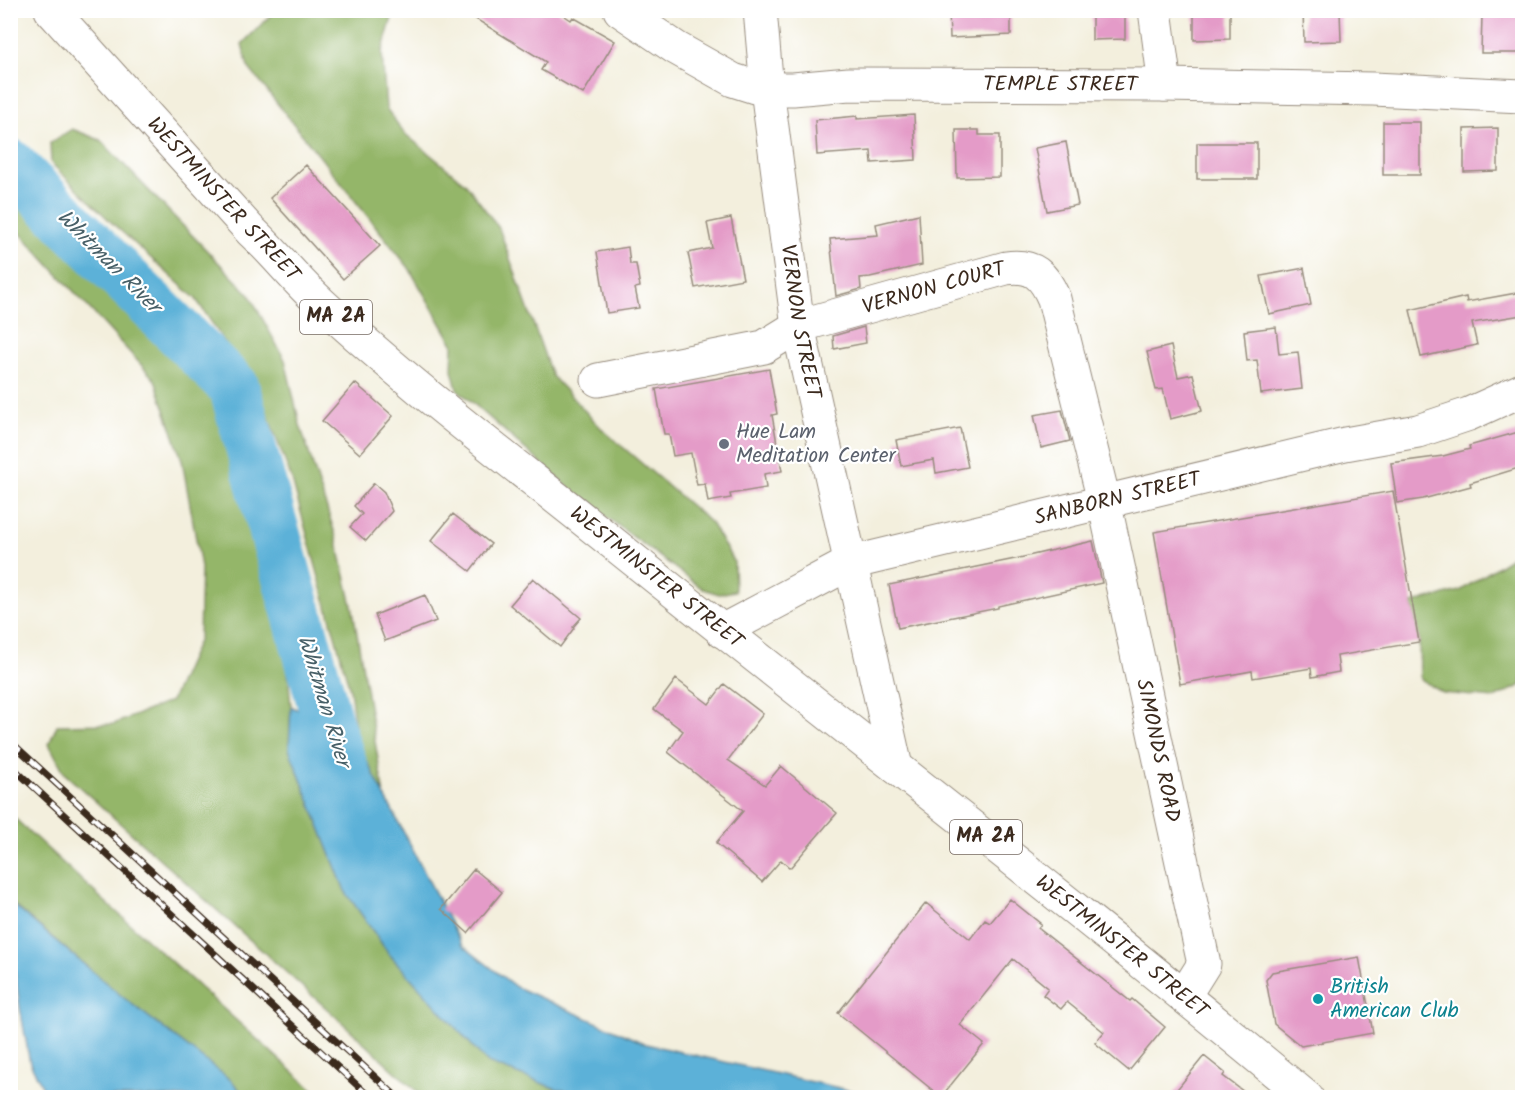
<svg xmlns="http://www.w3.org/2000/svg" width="1533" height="1108" font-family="Kalam,sans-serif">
	<rect width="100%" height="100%" fill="#fff"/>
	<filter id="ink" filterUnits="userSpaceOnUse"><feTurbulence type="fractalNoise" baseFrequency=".0167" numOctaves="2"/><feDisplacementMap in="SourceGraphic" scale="12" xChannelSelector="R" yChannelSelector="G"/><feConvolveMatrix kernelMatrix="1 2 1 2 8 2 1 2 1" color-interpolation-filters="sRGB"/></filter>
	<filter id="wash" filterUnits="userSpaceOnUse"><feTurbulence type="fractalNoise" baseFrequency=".008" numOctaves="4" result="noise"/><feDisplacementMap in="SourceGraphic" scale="24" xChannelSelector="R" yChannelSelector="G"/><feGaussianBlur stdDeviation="1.35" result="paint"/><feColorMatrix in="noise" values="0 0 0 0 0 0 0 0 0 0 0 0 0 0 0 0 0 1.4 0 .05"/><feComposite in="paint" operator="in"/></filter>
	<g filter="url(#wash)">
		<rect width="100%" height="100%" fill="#f3efdd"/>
		<path fill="#94b669" stroke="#687044" stroke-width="1.5" d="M275 11H394L382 52 386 108 404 133 466 184 499 228 552 376 603 430 711 523 734 562 735 591 719 594 703 589 576 494 457 389 452 370 453 344 409 268 248 67 242 44Z
			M72 129 100 140 249 294 285 360 300 425 336 537 353 610 384 795 357 742 350 690 292 480 261 397 196 299 111 222 51 163 50 143Z
			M10 199H27L73 250 183 350 220 389 235 458 285 640 291 706 289 749 345 891 389 954 488 1063 557 1089 600 1097H423L335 1016 65 774 49 744 57 725 114 724 171 701 199 639 201 567 182 460 155 380 11 223Z
			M1522 552V685L1494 698 1443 693 1420 679 1419 642 1412 603 1460 591 1512 557Z
			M10 814 90 888 321 1097H245L232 1081 124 998 11 902Z"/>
		<path fill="#5bb1d8" stroke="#4b6e7b" stroke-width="1.5" d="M291 706 357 742 462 945 516 987 646 1044 861 1093 871 1097H600L557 1089 488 1063 389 954 345 891 289 749Z
			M12 904 124 998 232 1081 245 1097H48L30 1063 20 1008 11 942 10 905Z"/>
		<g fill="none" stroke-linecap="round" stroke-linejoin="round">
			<path stroke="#5bb1d8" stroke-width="51" d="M10 164 234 387 329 727 351 792"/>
		</g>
		<g id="blocks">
			<path fill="#e49bc8" d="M461 10H556L571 20 573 17 615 41 583 94 541 70 546 62Z
				M949 10H1011V35L950 38Z
				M1092 10H1125V39L1092 40Z
				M1194 10H1230V39L1194 40Z
				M1303 10H1340L1341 41 1304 42Z
				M1482 15H1522V53H1481Z
				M914 115 916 160 872 163 871 151 817 155 815 120 857 116V119Z
				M1383 122H1420V175H1383Z
				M1498 128V171L1464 172V129Z
				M956 130H979V135H1000V177L957 178Z
				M1066 142 1078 205 1047 211 1035 148Z
				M1197 143H1257V179H1197Z
				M306 165 380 246 343 279 270 198Z
				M919 214 922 265 870 277 860 278 861 289 836 296 830 239 878 235 876 224Z
				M731 218 743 279 695 288 688 253 712 248 707 223Z
				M628 247 630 264H636L640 287 635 288 639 308 607 313 597 252Z
				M1304 268 1311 305 1269 314 1261 276Z
				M1522 292V315L1472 323 1477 345 1421 357 1410 310 1466 297 1467 302Z
				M864 327 866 343 834 349 833 336Z
				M1276 327 1279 354 1298 352 1302 389 1261 394 1257 360 1247 361 1244 331Z
				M1171 346 1178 377 1193 374 1202 411 1170 419 1163 389 1156 390 1147 352Z
				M769 369 777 414 772 415 782 471 764 474 766 488 730 494 731 498 708 502 705 484 697 485 691 453 673 456 669 434H664L656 389Z
				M355 383 393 416 360 454 322 421Z
				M1062 410 1070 441 1041 448 1034 415Z
				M960 428 968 467 936 473 934 460 901 466 896 440Z
				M1522 431V467L1470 483 1471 486 1423 499 1397 503 1391 463 1443 456 1470 449 1469 446Z
				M374 483 384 492 392 511 366 541 350 527 362 514 354 506Z
				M1393 491 1419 642 1337 656 1339 672 1312 677 1311 668 1253 678 1252 671 1180 684 1154 532Z
				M453 514 491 544 470 571 431 541Z
				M1093 541 1102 583 998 606V608L898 628 889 585 1015 559Z
				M533 578 581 618 573 627 574 628 560 647 510 605Z
				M425 595 436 621 385 641 375 615Z
				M676 679 709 704 724 684 763 714 728 760 765 785 781 766 837 813 790 868 781 860 762 882 716 843 743 811 668 752 683 731 654 709Z
				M474 869 502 892 468 933 441 909Z
				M1010 899 1041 924 1038 928 1130 1001 1132 999 1165 1027 1129 1071 1095 1043 1104 1032 1067 1002 1061 1009 1043 995 1048 988 1013 959 960 1025 984 1044 941 1097 838 1013 926 903 970 939 985 920 990 923Z
				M1359 957 1373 1033 1301 1046 1274 1024 1266 980 1272 972Z
				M1204 1056 1225 1073 1223 1076 1252 1098H1170Z"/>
		</g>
	</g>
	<g filter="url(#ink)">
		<use href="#blocks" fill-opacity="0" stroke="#978c7e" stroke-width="1.5"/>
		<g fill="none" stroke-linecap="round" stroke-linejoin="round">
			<g stroke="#978c7e" stroke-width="35">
				<g id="minor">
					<path id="s1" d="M620 10 676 48 733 80 755 87 767 89H793L849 84 1165 85 1373 89 1522 96"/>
					<path id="s2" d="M760 10 767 89 798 326 896 767"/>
					<path d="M1155 10 1165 85"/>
					<path id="s3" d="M598 380 764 347 798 326 1006 268C1033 264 1044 275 1054 299L1104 501 1204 964 1184 996"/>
					<path id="s4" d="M722 631 850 563 1345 444 1418 431 1469 414 1522 390"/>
				</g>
			</g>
			<g stroke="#978c7e" stroke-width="35">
				<g id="highway">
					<path id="s5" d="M51 10 250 230C275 253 296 281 322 304 414 389 516 465 614 544 845 729 1080 908 1307 1098"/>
				</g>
			</g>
			<use href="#minor" stroke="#fff" stroke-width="33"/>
			<use href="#highway" stroke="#fff" stroke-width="33"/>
			<g stroke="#3b2a1e" stroke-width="7">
				<path id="rail" d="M10 741 398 1098
					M10 765 371 1098"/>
			</g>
			<use href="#rail" stroke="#fff" stroke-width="4.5" stroke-dasharray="14" stroke-linecap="butt"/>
		</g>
	</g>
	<circle fill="#6b7280" stroke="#fff" stroke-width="2" cx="724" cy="444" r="6"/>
	<circle fill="#0f9aa8" stroke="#fff" stroke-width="2" cx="1318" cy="999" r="6"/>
	<g text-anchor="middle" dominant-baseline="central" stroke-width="4.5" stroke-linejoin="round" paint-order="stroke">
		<g fill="#fff" stroke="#766a62" stroke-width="1.5">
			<rect x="300" y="300" width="72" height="34" rx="4.5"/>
			<rect x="950" y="820" width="72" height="34" rx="4.5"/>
		</g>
		<g font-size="20" font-weight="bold" fill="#3b2a1e">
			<text x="336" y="317">MA 2A</text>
			<text x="986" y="837">MA 2A</text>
		</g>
		<g font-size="21" fill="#3b2a1e" stroke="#fff">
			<text stroke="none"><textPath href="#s1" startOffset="462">TEMPLE STREET</textPath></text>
			<text stroke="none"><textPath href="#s5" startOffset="256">WESTMINSTER STREET</textPath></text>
			<text stroke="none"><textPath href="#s3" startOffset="350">VERNON COURT</textPath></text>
			<text stroke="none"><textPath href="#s2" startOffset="314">VERNON STREET</textPath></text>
			<text stroke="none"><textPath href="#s4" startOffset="420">SANBORN STREET</textPath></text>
			<text stroke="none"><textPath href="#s5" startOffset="832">WESTMINSTER STREET</textPath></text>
			<text stroke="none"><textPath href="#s3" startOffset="952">SIMONDS ROAD</textPath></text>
			<text stroke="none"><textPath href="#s5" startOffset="1426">WESTMINSTER STREET</textPath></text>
		</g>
		<g font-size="21" fill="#5b616d" stroke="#fff" text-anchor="start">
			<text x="736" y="432">Hue Lam<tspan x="736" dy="24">Meditation Center</tspan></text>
		</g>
		<g font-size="21" fill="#0d838f" stroke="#fff" text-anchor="start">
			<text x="1330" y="987">British<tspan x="1330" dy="24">American Club</tspan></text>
		</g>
		<g font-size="22" font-style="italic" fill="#486068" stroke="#fff">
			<text transform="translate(108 262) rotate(45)">Whitman River</text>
			<text transform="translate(323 701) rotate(73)">Whitman River</text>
		</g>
	</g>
	<rect width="1533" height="1108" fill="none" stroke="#fff" stroke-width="36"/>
</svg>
